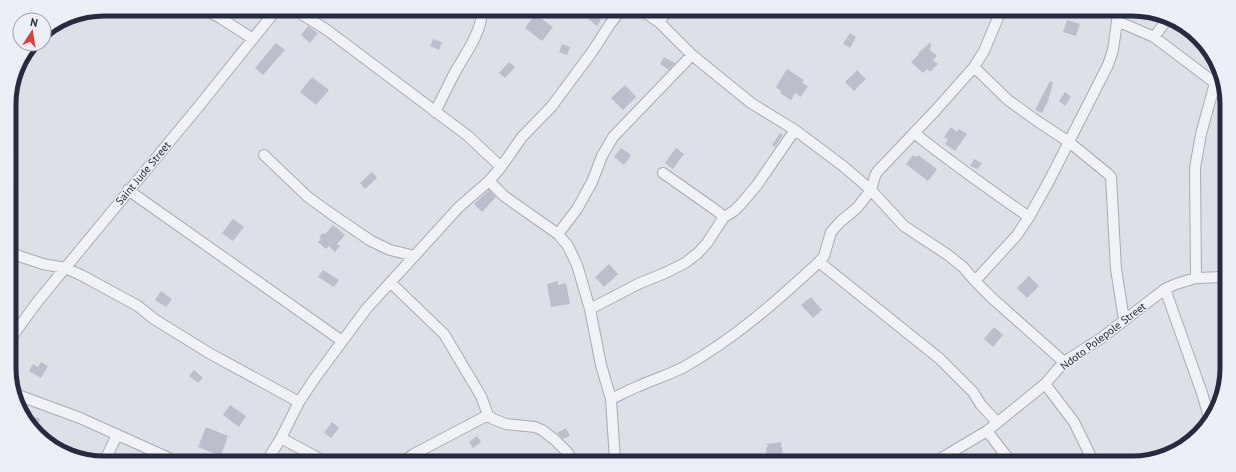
<svg xmlns="http://www.w3.org/2000/svg" width="1236" height="472" font-family="'PT Sans',sans-serif">
	<rect width="100%" height="100%" fill="#dee0e8"/>
	<path fill="#bbbecb" d="M579 11H591L601 20 597 26Z
		M535 14 553 27 542 41 525 28Z
		M1067 20 1080 24 1076 36 1063 32Z
		M308 26 318 33 310 43 301 35Z
		M850 33 856 37 850 48 843 44Z
		M433 39 442 42 439 50 430 46Z
		M931 42 930 50 937 56 933 60 938 64 930 72 927 69 923 73 911 62 919 54 918 53Z
		M276 43 285 50 263 75 255 68Z
		M562 44 570 47 567 55 559 52Z
		M664 57 675 63 669 70 660 64Z
		M509 62 515 67 505 78 499 73Z
		M787 69 804 80 802 83 808 86 801 97 795 93 791 100 780 93 781 91 776 87Z
		M857 70 866 79 854 91 845 82Z
		M312 77 329 90 316 105 300 92Z
		M1050 81 1053 82 1048 101 1042 113 1035 110Z
		M625 85 636 97 623 110 611 98Z
		M1065 92 1071 97 1065 106 1059 101Z
		M951 127 957 132 959 129 967 134 955 151 945 144 948 140 944 137Z
		M780 133 783 135 775 147 772 145Z
		M621 148 631 155 624 165 614 157Z
		M676 148 684 154 673 169 665 163Z
		M913 155 916 157 918 155 937 169 928 181 906 164Z
		M974 159 982 163 978 169 970 166Z
		M372 172 377 178 365 189 360 183Z
		M489 190 496 197 482 212 474 204Z
		M233 219 244 227 233 241 222 233Z
		M333 225 345 235 337 244 340 246 335 252 329 246 326 249 318 242 321 239 319 237 323 233 325 234Z
		M609 264 618 274 604 287 595 277Z
		M323 270 339 280 334 287 318 277Z
		M1029 276 1039 286 1027 298 1017 288Z
		M558 281V285L566 283 570 304 551 307 547 284Z
		M161 291 172 299 166 307 155 300Z
		M811 297 822 310 813 318 801 305Z
		M994 327 1003 335 993 347 984 339Z
		M41 362 48 366 41 378 29 371 33 364 38 367Z
		M194 370 203 378 198 383 189 376Z
		M230 405 246 416 239 427 223 415Z
		M24 413 40 419 36 429 30 426Z
		M332 422 339 428 331 438 324 433Z
		M206 427 228 436 221 456 198 447Z
		M566 428 570 436 563 439 557 433Z
		M477 436 481 442 473 448 469 442Z
		M781 442 783 455 767 457 766 447H768L767 444Z"/>
	<g fill="none" stroke-linecap="round" stroke-linejoin="round">
		<g stroke="#a7aab6" stroke-width="12">
			<path id="street" d="M204 9 222 19 253 39
				M295 10 327 30 468 136 501 167
				M644 12 659 22 692 55 751 103 795 130 843 166 871 190 904 226 948 255 963 267 975 281 992 298 1064 362
				M1117 21 1154 37 1215 83 1225 88
				M659 22 667 12
				M1154 37 1163 25 1166 16
				M974 67 1008 100 1037 121 1069 142 1107 173 1111 177 1116 269 1124 320
				M435 112C441 100 447 88 453 76 464 55 481 35 482 11
				M914 133C952 163 990 190 1029 217
				M264 155 308 197 330 213 371 241 390 250 415 256
				M663 173 717 211 724 217
				M489 181 504 196 558 234 568 246 577 265 590 309 601 365 611 399 615 460
				M128 190 342 341
				M558 234 577 209 592 182 602 156 613 137 692 55
				M10 252 22 257 43 264 65 268 81 275 138 306 154 319 209 353 299 402
				M819 262 940 359 973 392 981 405 997 422
				M1196 278 1195 168 1201 134 1215 83
				M975 281 1017 235 1029 217 1049 181 1108 65 1113 50 1118 14
				M391 283 444 334 481 396 488 415 493 419 506 424 535 427 542 430 555 440 568 453 571 460
				M1165 289 1202 393 1209 417
				M590 309 638 284 665 273 685 263 698 253 707 243 724 217 734 211 741 204 757 185 795 130
				M11 338 38 301 199 106 276 10
				M1045 384 1074 422 1094 463
				M15 394 80 418 169 458
				M611 399C620 395 629 390 639 386 654 379 669 375 684 367 734 339 777 301 819 262L824 256 831 232 841 221 857 208 871 190 875 176 877 172 935 111 974 67 984 51 1000 13
				M987 431 1011 462
				M281 438 320 459
				M106 458 117 435
				M268 459 281 438 299 402 315 378 367 308 459 207 489 181 501 167 522 137 552 106 592 52 610 24 620 11
				M407 459 414 454 488 415
				M935 462 987 431 1045 384 1064 362 1100 339 1165 289 1176 284 1196 278 1224 277"/>
		</g>
		<use href="#street" stroke="#f1f2f6" stroke-width="10"/>
	</g>
	<g text-anchor="middle" dominant-baseline="central" stroke-width="3" stroke-linejoin="round" paint-order="stroke">
		<g font-size="11" fill="#262b40" stroke="#edeff6">
			<text transform="translate(143 173) rotate(-50)">Saint Jude Street</text>
			<text transform="translate(1103 336) rotate(-37)">Ndoto Polepole Street</text>
		</g>
	</g>
	<path d="M0 0H1236V472H0ZM104 16H1132A88 88 0 0 1 1220 104V368A88 88 0 0 1 1132 456H104A88 88 0 0 1 16 368V104A88 88 0 0 1 104 16Z" fill="#edeff6" fill-rule="evenodd"/>
	<path fill="none" stroke="#262b40" stroke-width="5" d="M104 16H1132A88 88 0 0 1 1220 104V368A88 88 0 0 1 1132 456H104A88 88 0 0 1 16 368V104A88 88 0 0 1 104 16Z"/>
	<g transform="translate(32 32) rotate(12)"><circle r="19" fill="#edeff6" stroke="#9da1ad"/>
	<path d="M0-3L7 15L0 10L-7 15Z" fill="#d5423b"/>
	<text y="-6" font-size="11" font-weight="bold" text-anchor="middle" fill="#262b40">N</text>
	</g>
</svg>
